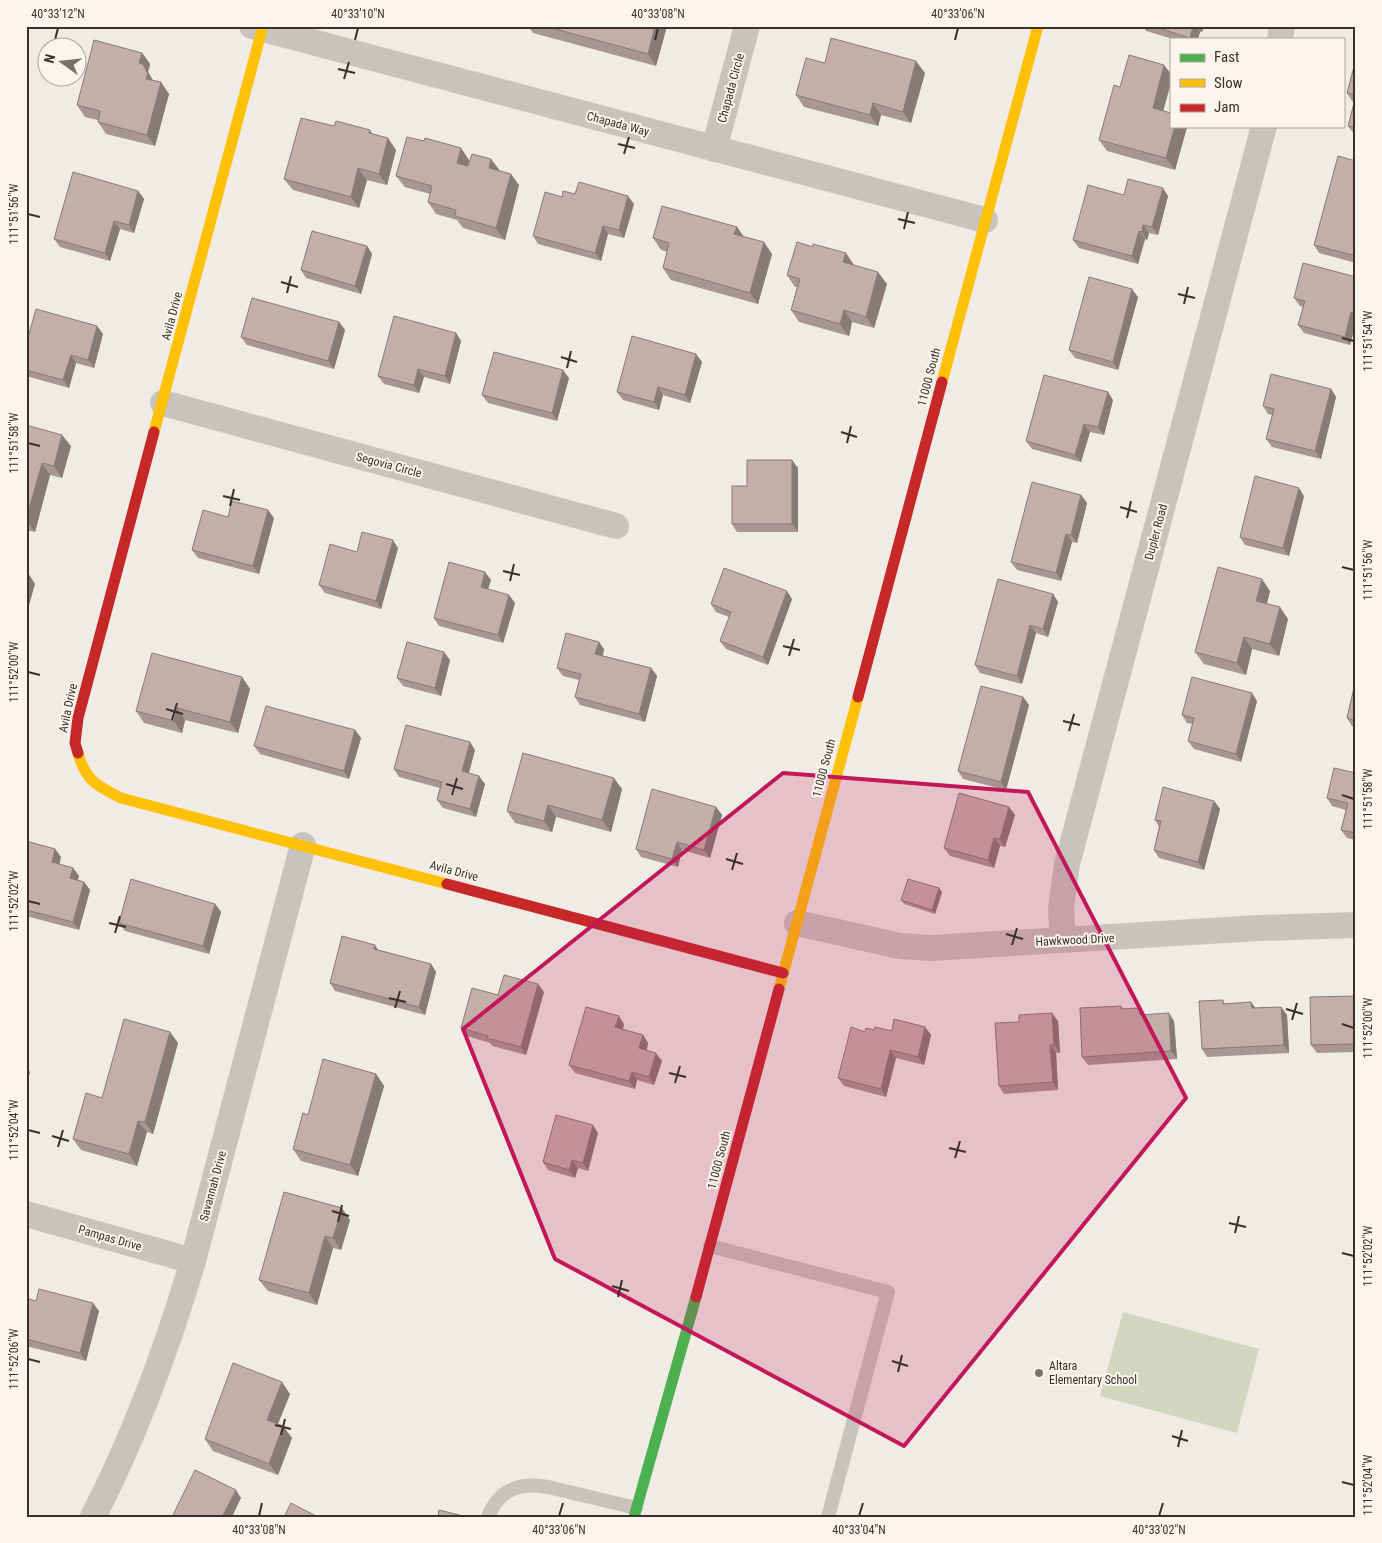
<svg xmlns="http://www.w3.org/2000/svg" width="1382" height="1543" font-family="'Roboto Condensed',sans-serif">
	<rect width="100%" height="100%" fill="#f0ebe5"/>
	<path fill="#d1d6bf" d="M1123 1312 1259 1349 1237 1433 1100 1396Z"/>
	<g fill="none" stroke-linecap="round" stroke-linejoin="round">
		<path stroke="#c9c3be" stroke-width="14" d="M710 1246 888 1292 828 1517
			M488 1517C499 1489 520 1482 548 1487L636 1508"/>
		<path stroke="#c9c3be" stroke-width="26" d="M252 26 985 220
			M1280 39 1282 26
			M714 149 747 26
			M163 403 616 526
			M797 923 900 946 931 948 1258 928 1356 925
			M1063 940 1061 909 1067 864 1264 126
			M26 1214 193 1261
			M93 1517C135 1435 167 1349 193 1261L303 845"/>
		<path stroke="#4caf50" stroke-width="11" d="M634 1517 696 1297"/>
		<path stroke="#ffc107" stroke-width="11" d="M942 382 1038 26
			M154 432 263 26
			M78 753C85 780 97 786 121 798L447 884
			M779 989 858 697"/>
		<path stroke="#c62828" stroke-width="11" d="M858 697 942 382
			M78 753 75 743 78 718 154 432
			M447 884 783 973
			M696 1297 779 989"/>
	</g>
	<path fill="#a89690" d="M528 26H667L656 66 533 33Z
		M1143 26H1204L1202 32H1200L1198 39H1173L1146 31Z
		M142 53 150 64 148 72 153 80 169 94 155 146 106 134 98 122V120L85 117 77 105Z
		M1356 59V135L1354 134 1348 126 1354 102 1352 101 1347 93Z
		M825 63 925 73 911 123 881 115 878 126 804 107 796 95Z
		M1163 111 1171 126 1187 127 1175 170 1107 151 1099 140Z
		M334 126 370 130 373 134 396 150 387 185 367 180 359 208 293 190 284 179Z
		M491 159 499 170 519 185 505 240 463 228 457 220 436 214 428 202 430 194 405 187 396 176 469 160 468 166Z
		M1356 161V263L1319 253 1314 245Z
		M138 191 144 199 134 233 120 229 110 261 60 247 54 239Z
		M575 194 634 204 624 238 608 234 601 261 538 244 533 236 562 197Z
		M1124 195 1168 196 1158 235 1149 233 1147 240 1145 239 1138 264 1079 248 1073 240Z
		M737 227 744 237 772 254 758 304 671 280 663 268 667 252 661 250 653 238Z
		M367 246 372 254 361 294 306 278 301 270Z
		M854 265 887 284 874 328 852 322 849 336 799 322 791 310 797 287H795L787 275Z
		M1356 277V322L1350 345 1304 333 1298 325 1303 307 1300 306 1294 298Z
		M1138 297 1118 370 1075 358 1069 350Z
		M339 322 345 330 334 369 247 345 241 337Z
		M456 333 461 341 450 384 424 377 419 393 384 384 378 376Z
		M103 334 94 368 76 363 69 388 26 376V345Z
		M702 362 690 403 663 395 659 410 623 400 617 392Z
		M569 378 557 421 488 403 482 395Z
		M1331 389 1336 397 1321 459 1272 447 1266 439 1272 415 1268 414 1263 406Z
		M1113 400 1104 435 1090 432 1081 462 1032 449 1026 441Z
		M26 425 71 446 62 478 50 475 35 532 26 530Z
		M798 468V532H737L732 524 747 486Z
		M1081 495 1087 503 1077 543 1072 542 1061 581 1017 570 1011 562Z
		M1304 496 1289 556 1245 545 1240 537Z
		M228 517 274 518 259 574 198 558 192 550Z
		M398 548 381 609 325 593 319 585 357 552Z
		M491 580 488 589 515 603 503 643 439 626 434 618Z
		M1270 591 1267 604 1288 619 1279 656 1252 649 1246 675 1204 664 1195 652Z
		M1053 594 1058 602 1048 637 1036 633 1022 684 980 673 975 665Z
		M792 599 768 665 726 649 720 641 729 617 716 612 711 604Z
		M604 649 603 656 651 668 657 676 645 722 580 705 575 697 579 680 563 676 557 668Z
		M450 660 441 696 403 686 397 678Z
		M242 677 250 689 238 733 185 720 182 733 144 723 136 711Z
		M1356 679V727L1352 726 1347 718Z
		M1023 697 1029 705 1006 790 963 779 958 771Z
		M1257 701 1241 762 1194 749 1188 741 1193 724 1187 723 1182 715Z
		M355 730 361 738 349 779 260 754 254 746Z
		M475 750 469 773 485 784 476 817 443 808 437 800 440 788 399 777 394 769Z
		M1356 773V840L1347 838 1341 830 1346 810 1332 806 1327 798Z
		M622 789 611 832 556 817 552 832 515 823 507 811Z
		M1214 801 1220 809 1204 870 1159 858 1154 850 1159 827 1155 820Z
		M716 807 722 815 710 858 682 850 678 867 641 857 636 849Z
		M1009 807 1015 815 1005 847 1000 846 994 868 950 856 944 848Z
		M26 841 55 849 61 857 59 864 73 868 79 876 78 880 84 882 90 890 79 930 26 916Z
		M939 888 942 892 935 914 904 904 901 900Z
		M215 904 221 912 209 954 125 931 119 923Z
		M379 950 431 964 436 972 425 1015 335 991 330 983Z
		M544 992 526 1055 493 1046 490 1043 467 1036 461 1028 498 995Z
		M1356 996V1052L1317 1053 1311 1045Z
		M1223 1000 1225 1004 1251 1002 1255 1008 1281 1007 1287 1015 1289 1053 1207 1057 1202 1049Z
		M1121 1006 1123 1009 1144 1015 1174 1021 1177 1059 1088 1065 1082 1057Z
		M1058 1021 1060 1053H1056L1058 1090 1004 1094 999 1086Z
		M624 1024 623 1029 643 1035 648 1043 647 1050 662 1061 654 1085 637 1080 635 1089 575 1073 569 1065Z
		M925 1027 931 1035 924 1065 896 1058 886 1097 844 1086 838 1078 865 1032 874 1030 892 1031Z
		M170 1032 178 1043 153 1134 147 1132 137 1166 81 1150 73 1139 102 1098Z
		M376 1074 384 1086 358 1176 301 1161 293 1149 308 1115Z
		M598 1133 588 1171 578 1168 575 1178 548 1170 543 1162Z
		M350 1220 341 1250 333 1248 317 1305 268 1291 259 1280Z
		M26 1298 36 1301 99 1311 86 1361 26 1346Z
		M290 1394 278 1424 283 1426 292 1438 278 1475 213 1451 205 1439Z"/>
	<path fill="#887a75" d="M655 26H667L656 66 648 54Z
		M1193 26H1196L1200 32 1198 39H1191L1190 38Z
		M1198 26H1204L1202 32Z
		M142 53 150 64 148 72 156 86 146 79 139 63Z
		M916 61 925 73 911 123 903 112Z
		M1164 65 1171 74V83L1161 119 1153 108Z
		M161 82 169 94 155 146 147 135Z
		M873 103 881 115 878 126 870 115Z
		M1175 126 1187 127 1175 170 1166 158Z
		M388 138 396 150 387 185 379 174Z
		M461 148 469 160 465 175 457 163Z
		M491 159 500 171 489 168Z
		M358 168 367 180 359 208 351 197Z
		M511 174 519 185 505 240 496 228Z
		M1163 188 1168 196 1158 235 1152 227Z
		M138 191 144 199 134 233 129 225Z
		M628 196 634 204 624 238 619 230Z
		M114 221 120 229 110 261 105 253Z
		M1143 225 1149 233 1147 240 1142 232Z
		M603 226 608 234 601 261 595 253Z
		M737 227 745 239 734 234Z
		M1139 231 1145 239 1138 264 1132 256Z
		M764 242 772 254 758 304 750 293Z
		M367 246 372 254 361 294 355 286Z
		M846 253 854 265 843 262Z
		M878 272 887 284 874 328 866 317Z
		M1132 289 1138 297 1118 370 1113 362Z
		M844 310 852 322 849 336 840 324Z
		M1351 312 1356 319V322L1350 345 1345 337Z
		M339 322 345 330 334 369 328 361Z
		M97 326 103 334 94 368 88 360Z
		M456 333 461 341 450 384 445 376Z
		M696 354 702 362 690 403 685 395Z
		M71 355 76 363 69 388 63 380Z
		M418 369 424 377 419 393 414 385Z
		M563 370 569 378 557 421 552 413Z
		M658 387 663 395 659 410 654 402Z
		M1331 389 1336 397 1321 459 1315 451Z
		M1108 392 1113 400 1104 435 1098 427Z
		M1084 424 1090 432 1081 462 1075 455Z
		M62 435 71 446 62 478 54 466Z
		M792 460 798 468V532L792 524Z
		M42 463 50 475 35 532 26 520Z
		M1299 488 1304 496 1289 556 1283 548Z
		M1081 495 1087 503 1077 543 1071 535Z
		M268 510 274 518 259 574 253 566Z
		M1066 534 1072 542 1061 581 1056 573Z
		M393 540 398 548 381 609 376 601Z
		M485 572 491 580 486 595 481 587Z
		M30 576 35 584 26 616V588Z
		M1262 579 1270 591 1264 613 1256 601Z
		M787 591 792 599 768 665 763 657Z
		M1053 594 1058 602 1048 637 1043 629Z
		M509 595 515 603 503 643 498 635Z
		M1280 607 1288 619 1279 656 1270 644Z
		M1030 625 1036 633 1022 684 1017 676Z
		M1244 637 1252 649 1246 675 1237 663Z
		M599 642 604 649 601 662 595 654Z
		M444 652 450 660 441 696 435 688Z
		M651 668 657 676 645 722 639 714Z
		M242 677 250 689 238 733 230 722Z
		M1252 693 1257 701 1241 762 1236 754Z
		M1023 697 1029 705 1006 790 1001 782Z
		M177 708 185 720 182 733 174 721Z
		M355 730 361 738 349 779 344 771Z
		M470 742 475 750 467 779 462 771Z
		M479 776 485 784 476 817 470 809Z
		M614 778 622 789 611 832 602 820Z
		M1214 801 1220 809 1204 870 1198 862Z
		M548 805 556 817 552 832 544 821Z
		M716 807 722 815 710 858 704 850Z
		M1009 807 1015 815 1005 847 1000 839Z
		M994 838 1000 846 994 868 988 860Z
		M677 842 682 850 678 867 672 859Z
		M55 849 61 857 58 870 52 862Z
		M73 868 79 876 76 886 70 878Z
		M84 882 90 890 79 930 73 922Z
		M939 888 942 892 935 914 932 910Z
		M215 904 221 912 209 954 203 946Z
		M375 945 380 953 374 949Z
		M431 964 436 972 425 1015 419 1007Z
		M538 984 544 992 526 1055 521 1047Z
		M1251 1002 1257 1010 1252 1008Z
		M1281 1007 1287 1015 1289 1053 1284 1045Z
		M1139 1008 1145 1016 1140 1015Z
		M1052 1013 1058 1021 1060 1053 1054 1045Z
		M1169 1013 1174 1021 1177 1059 1171 1051Z
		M619 1016 624 1024 621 1035 615 1027Z
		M925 1027 931 1035 924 1065 918 1057Z
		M170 1032 178 1043 153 1134 145 1122Z
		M643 1035 648 1043 645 1056 639 1048Z
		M1050 1045 1056 1053 1058 1090 1053 1082Z
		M890 1050 896 1058 886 1097 881 1089Z
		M656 1053 662 1061 654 1085 649 1077Z
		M26 1066 30 1072 26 1089Z
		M632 1072 637 1080 635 1089 629 1081Z
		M376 1074 384 1086 358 1176 350 1165Z
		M138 1121 147 1132 137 1166 129 1154Z
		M593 1125 598 1133 588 1171 583 1163Z
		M572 1160 578 1168 575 1178 569 1170Z
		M342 1208 350 1220 341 1250 333 1238Z
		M325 1236 333 1248 317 1305 309 1293Z
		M93 1303 99 1311 86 1361 80 1353Z
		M282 1382 290 1394 275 1431 267 1420Z
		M283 1426 292 1438 278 1475 269 1464Z
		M236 1490 241 1498 232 1517H222Z"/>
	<path fill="#c3afa7" stroke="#887a75" d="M544 26H655L648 54Z
		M1152 26H1193L1190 38Z
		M831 38 916 61 903 112 873 103 870 115 796 95 806 58 825 63Z
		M94 40 142 53 139 63 143 64 148 74 146 79 161 82 147 135 98 122 100 111 77 105Z
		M1129 55 1164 65 1153 108 1171 113V126H1175L1166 158 1099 140 1114 85 1120 87Z
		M1356 59V95L1347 93Z
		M1356 96V128L1348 126Z
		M301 118 334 126 336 121 370 130 369 133 388 138 379 174 358 168 351 197 284 179Z
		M407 137 424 141 425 138 461 148 457 163 468 166 472 154 491 159 489 168 511 174 496 228 455 216 456 210 428 202 432 186 396 176Z
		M1338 156 1356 161V256L1314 245Z
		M73 172 138 191 129 225 114 221 105 253 54 239Z
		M1128 179 1163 188 1152 227 1143 225 1142 232 1139 231 1132 256 1073 240 1088 185 1124 195Z
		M579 182 628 196 619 230 603 226 595 253 533 236 545 192 562 197 563 191 575 194Z
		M662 206 737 227 734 234 764 242 750 293 663 268 669 243 653 238Z
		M312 231 367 246 355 286 301 270Z
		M797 242 813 247V244L846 253 843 262 878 272 866 317 844 310 840 324 791 310 800 279 787 275Z
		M1303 263 1356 277V313L1351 312 1345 337 1298 325 1305 301 1294 298Z
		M1089 277 1132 289 1113 362 1069 350Z
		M252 298 339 322 328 361 241 337Z
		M36 309 97 326 88 360 71 355 63 380 26 370V345Z
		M394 316 456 333 445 376 418 369 414 385 378 376Z
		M632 336 696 354 685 395 658 387 654 402 617 392Z
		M494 352 563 370 552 413 482 395Z
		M1271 374 1331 389 1315 451 1266 439 1274 409 1263 406Z
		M1044 375 1108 392 1098 427 1084 424 1075 455 1026 441Z
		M26 425 62 435 54 466 42 463 26 520Z
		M747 460H792V524H732V486H747Z
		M1255 476 1299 488 1283 548 1240 537Z
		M1032 482 1081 495 1071 535 1066 534 1056 573 1011 562Z
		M232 501 268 510 253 566 192 550 203 510 228 517Z
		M362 532 393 540 376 601 319 585 330 544 357 552Z
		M449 562 485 572 481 587 509 595 498 635 434 618Z
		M1218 567 1262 579 1256 601 1280 607 1270 644 1244 637 1237 663 1195 652Z
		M724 568 787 591 763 657 720 641 731 612 711 604Z
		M26 575 30 576 26 588Z
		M998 579 1053 594 1043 629 1030 625 1017 676 975 665Z
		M566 633 599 642 595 654 651 668 639 714 575 697 581 674 557 668Z
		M407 642 444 652 435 688 397 678Z
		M152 653 242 677 230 722 177 708 174 721 136 711Z
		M1192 677 1252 693 1236 754 1188 741 1194 718 1182 715Z
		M1356 679V721L1347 718Z
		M981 686 1023 697 1001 782 958 771Z
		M266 706 355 730 344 771 254 746Z
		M406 725 470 742 462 771 479 776 470 809 437 800 442 782 394 769Z
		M523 753 614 778 602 820 548 805 544 821 507 811Z
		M1334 768 1356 773V833L1341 830 1348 803 1327 798Z
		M1163 787 1214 801 1198 862 1154 850 1161 821 1155 820Z
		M652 789 716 807 704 850 677 842 672 859 636 849Z
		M959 793 1009 807 1000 839 994 838 988 860 944 848Z
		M26 841 55 849 52 862 73 868 70 878 84 882 73 922 26 910Z
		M131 879 215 904 203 946 119 923Z
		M908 879 939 888 932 910 901 900Z
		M342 936 375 945 374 949 431 964 419 1007 330 983Z
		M504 975 538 984 521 1047 487 1038 488 1036 461 1028 472 988 498 995Z
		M1356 996V1044L1311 1045 1310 997Z
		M1223 1000V1004L1251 1002 1252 1008 1281 1007 1284 1045 1202 1049 1199 1001Z
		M1121 1006V1009L1139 1008 1140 1015 1169 1013 1171 1051 1082 1057 1080 1008Z
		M586 1007 619 1016 615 1027 643 1035 639 1048 656 1053 649 1077 632 1072 629 1081 569 1065Z
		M1052 1013 1054 1045H1050L1053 1082 999 1086 995 1023 1019 1022V1015Z
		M124 1019 170 1032 145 1122 138 1121 129 1154 73 1139 86 1093 102 1098Z
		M894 1019 925 1027 918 1057 890 1050 881 1089 838 1078 851 1027 865 1032 866 1028 874 1030 875 1027 892 1031Z
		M323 1059 376 1074 350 1165 293 1149 303 1113 308 1115Z
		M556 1115 593 1125 583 1163 572 1160 569 1170 543 1162Z
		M284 1192 342 1208 333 1238 325 1236 309 1293 259 1280Z
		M39 1289 93 1303 80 1353 26 1339V1298L36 1301Z
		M233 1363 282 1382 267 1420 283 1426 269 1464 205 1439Z
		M195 1470 236 1490 222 1517H172Z
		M291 1503 318 1517H284Z
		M439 1510 463 1516V1517H438Z"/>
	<path fill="#c2185b" fill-opacity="0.2" stroke="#c2185b" stroke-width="4" stroke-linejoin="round" d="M783 773 1028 792 1186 1098 904 1446 555 1259 463 1029Z"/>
	<path fill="none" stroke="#3b302b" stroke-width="2" d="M55 40 58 28M355 40 358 28M655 40 658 28M955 40 958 28M338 69 355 73M344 79 349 62M618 144 635 148M624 154 629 137M28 214 40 217M898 219 915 223M904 229 908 212M281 282 298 287M287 293 291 276M1178 294 1195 298M1184 304 1188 287M1342 338 1354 341M561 357 577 362M567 368 571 351M841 432 857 437M28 443 40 446M847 443 851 426M223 496 240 500M230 506 234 489M1120 507 1137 512M1127 518 1131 501M1342 567 1354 570M503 571 520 575M510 581 514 564M783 646 800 650M789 656 794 639M28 672 40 675M166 709 183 714M172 720 177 703M1063 721 1080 725M1069 731 1074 714M446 784 463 789M452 795 457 778M1342 795 1354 799M726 859 743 864M732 870 737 853M28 901 40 904M109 923 126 927M115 933 120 916M1006 934 1023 939M1012 945 1017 928M389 998 406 1002M395 1008 400 991M1286 1009 1303 1014M1292 1020 1297 1003M1342 1024 1354 1028M669 1073 686 1077M675 1083 680 1066M28 1130 40 1133M52 1136 69 1141M58 1147 63 1130M949 1148 966 1152M955 1158 960 1141M332 1211 349 1216M338 1222 342 1205M1229 1223 1246 1227M1235 1233 1239 1216M1342 1253 1354 1256M612 1286 629 1291M618 1297 622 1280M28 1359 40 1362M892 1361 908 1366M898 1372 902 1355M275 1425 291 1429M281 1435 285 1419M1172 1436 1188 1441M1178 1447 1182 1430M1342 1482 1354 1485M259 1516 262 1503M559 1516 563 1503M859 1516 863 1503M1159 1516 1163 1503"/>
	<circle fill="#7a716c" stroke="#fbf5ee" stroke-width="2" cx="1039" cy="1373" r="5"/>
	<g text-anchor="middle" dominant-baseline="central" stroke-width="4" stroke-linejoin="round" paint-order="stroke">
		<g font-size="12" fill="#3b302b" stroke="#fbf5ee">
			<text transform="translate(731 88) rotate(-75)">Chapada Circle</text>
			<text transform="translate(618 124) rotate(15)">Chapada Way</text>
			<text transform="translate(172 316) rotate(-75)">Avila Drive</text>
			<text transform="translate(929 377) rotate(-75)">11000 South</text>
			<text transform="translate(389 465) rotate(15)">Segovia Circle</text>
			<text transform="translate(1156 532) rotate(-75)">Dupler Road</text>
			<text transform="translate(68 708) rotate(-78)">Avila Drive</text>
			<text transform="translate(824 768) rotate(-75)">11000 South</text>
			<text transform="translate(454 871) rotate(15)">Avila Drive</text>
			<text transform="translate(1075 940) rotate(-3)">Hawkwood Drive</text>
			<text transform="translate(719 1160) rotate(-75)">11000 South</text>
			<text transform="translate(213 1186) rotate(-75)">Savannah Drive</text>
			<text transform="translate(110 1238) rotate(16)">Pampas Drive</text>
		</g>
		<g font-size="12" fill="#3b302b" stroke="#fbf5ee" text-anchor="start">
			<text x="1049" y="1366">Altara<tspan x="1049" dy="14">Elementary School</tspan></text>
		</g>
	</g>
	<rect width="1382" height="1543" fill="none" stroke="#fbf5ee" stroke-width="55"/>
	<rect x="1170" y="38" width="175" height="90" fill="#fbf5ee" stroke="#aea6a0"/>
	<rect x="1180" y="54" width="25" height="8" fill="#4caf50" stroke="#aea6a0"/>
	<text x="1214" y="62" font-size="15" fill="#3b302b">Fast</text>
	<rect x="1180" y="79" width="25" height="8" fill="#ffc107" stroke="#aea6a0"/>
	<text x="1214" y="88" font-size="15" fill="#3b302b">Slow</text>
	<rect x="1180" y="104" width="25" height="8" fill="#c62828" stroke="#aea6a0"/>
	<text x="1214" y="112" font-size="15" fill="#3b302b">Jam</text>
	<g transform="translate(62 62) rotate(285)"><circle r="24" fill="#fbf5ee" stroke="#aea6a0"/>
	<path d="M0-4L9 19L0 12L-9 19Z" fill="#7a716c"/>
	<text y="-8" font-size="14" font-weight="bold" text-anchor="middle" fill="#3b302b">N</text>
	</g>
	<rect x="28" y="28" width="1326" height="1488" fill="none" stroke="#3b302b" stroke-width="2"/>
	<g font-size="12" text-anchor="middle" fill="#3b302b">
		<text x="58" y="18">40°33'12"N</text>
		<text x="358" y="18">40°33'10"N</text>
		<text x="658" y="18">40°33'08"N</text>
		<text x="958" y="18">40°33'06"N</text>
		<text transform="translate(14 214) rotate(-90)" y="4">111°51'56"W</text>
		<text transform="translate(1368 341) rotate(-90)" y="4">111°51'54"W</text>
		<text transform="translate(14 443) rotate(-90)" y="4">111°51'58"W</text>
		<text transform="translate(1368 570) rotate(-90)" y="4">111°51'56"W</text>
		<text transform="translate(14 672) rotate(-90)" y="4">111°52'00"W</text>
		<text transform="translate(1368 799) rotate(-90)" y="4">111°51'58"W</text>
		<text transform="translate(14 901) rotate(-90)" y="4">111°52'02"W</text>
		<text transform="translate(1368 1028) rotate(-90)" y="4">111°52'00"W</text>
		<text transform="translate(14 1130) rotate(-90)" y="4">111°52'04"W</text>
		<text transform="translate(1368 1256) rotate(-90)" y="4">111°52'02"W</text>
		<text transform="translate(14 1359) rotate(-90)" y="4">111°52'06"W</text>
		<text transform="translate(1368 1485) rotate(-90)" y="4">111°52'04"W</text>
		<text x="259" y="1534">40°33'08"N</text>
		<text x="559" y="1534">40°33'06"N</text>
		<text x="859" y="1534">40°33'04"N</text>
		<text x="1159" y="1534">40°33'02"N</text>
	</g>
</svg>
